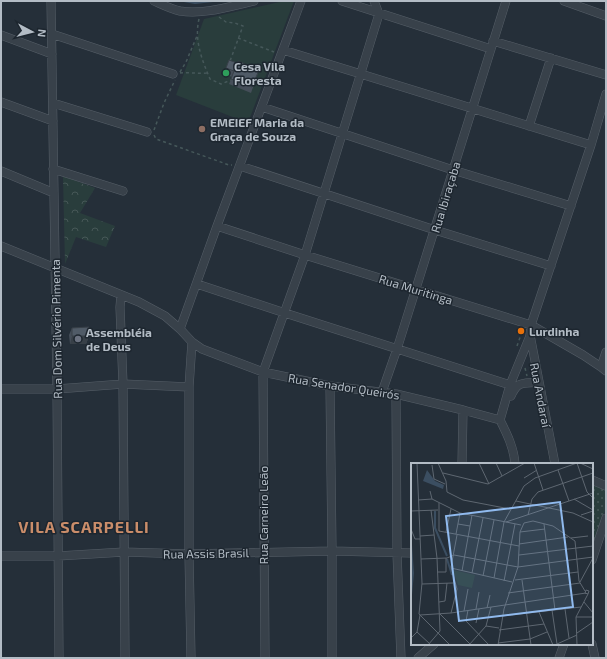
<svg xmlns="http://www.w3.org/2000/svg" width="607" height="659" font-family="'Exo 2',sans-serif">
	<defs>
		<pattern id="forest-crowns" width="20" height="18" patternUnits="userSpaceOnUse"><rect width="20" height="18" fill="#293d3c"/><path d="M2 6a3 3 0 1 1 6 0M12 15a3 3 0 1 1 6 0" fill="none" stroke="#465757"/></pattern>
		<pattern id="park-dots" width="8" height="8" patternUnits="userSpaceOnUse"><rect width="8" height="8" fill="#293d3c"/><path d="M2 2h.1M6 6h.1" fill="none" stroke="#465757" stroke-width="1.8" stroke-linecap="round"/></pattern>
	</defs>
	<rect width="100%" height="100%" fill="#252f39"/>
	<path fill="url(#forest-crowns)" d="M63 176 95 188 80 213 115 226 106 247 76 237 65 264Z"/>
	<path fill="url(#park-dots)" d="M592 484 606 489V508L592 550Z"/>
	<path fill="#293d3c" d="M284 1H294L248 123 176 95 204 19Z"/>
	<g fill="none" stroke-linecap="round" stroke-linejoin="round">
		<path stroke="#3b4e61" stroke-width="2" d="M184 1 195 3 213 1"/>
		<g stroke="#565f68" stroke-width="9">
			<path id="minor" d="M51 1 57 389 59 658
				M154 1C163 5 171 9 180 11 204 15 231 6 254 1
				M342 1 491 49
				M564 1 606 16
				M52 34 173 74
				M1 35 52 54
				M493 41 606 75
				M283 50 591 145
				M1 102 53 121
				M53 103 147 132
				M262 107 453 170 571 206
				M529 126 551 58
				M240 166 435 230 551 266
				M53 169 123 191
				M1 171 54 193
				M217 226 305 255 531 325 583 355 601 367 606 371
				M1 246 139 302 165 316 180 329 192 342 202 349 263 372 330 386 396 394 463 410 500 420C507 434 514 448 515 464
				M197 284 285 313 510 385
				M121 295 120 307 123 384 125 658
				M180 329 217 226 301 1
				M601 367 606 352
				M330 386 332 551V658
				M1 389H57L123 384 189 387
				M382 392 397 349 506 1
				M396 394 397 553 401 658
				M511 396C518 380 523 384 539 382
				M500 420 510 385 530 336
				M462 464 463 410
				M555 464 530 335 531 325 591 145 606 94
				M592 480 606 486
				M1 556H58L124 552 189 554 332 551 412 553
				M592 560 606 518
				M592 644 595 658
				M191 658 189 554V387L192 342
				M265 658 263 372 305 255 379 14 374 1
				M418 658 434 644
				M559 658 564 644"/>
		</g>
		<path stroke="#46585a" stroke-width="1.5" stroke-dasharray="3 3" stroke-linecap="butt" d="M219 17 226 22 235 23 243 26 230 61
			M199 19C194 40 202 60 210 79L221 84 231 80
			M238 38 274 52
			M180 72 186 62 197 36
			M180 73C189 72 198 74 208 73
			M154 130 164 103 175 80
			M154 135 156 139 229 165H232
			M517 346 523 329
			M525 368 527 376"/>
		<use href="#minor" stroke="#38414a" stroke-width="8"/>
	</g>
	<path fill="#454e59" d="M229 60 237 63 259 70 251 93 229 84 232 77 224 74Z
		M72 328 89 336 86 344H70L69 335Z"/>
	<path fill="#384048" d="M72 336H89L86 344H70Z"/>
	<path fill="#505b67" stroke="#384048" d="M229 60 237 63 238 61 259 70 252 87 231 79 234 71 226 68Z
		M89 327V336H72V328Z"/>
	<circle fill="#2e9e5b" stroke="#1d262f" stroke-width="1.5" cx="226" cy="73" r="4"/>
	<circle fill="#8d6e63" stroke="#1d262f" stroke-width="1.5" cx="202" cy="129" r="4"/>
	<circle fill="#e8710a" stroke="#1d262f" stroke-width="1.5" cx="521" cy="331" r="4"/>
	<circle fill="#6b7280" stroke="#1d262f" stroke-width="1.5" cx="78" cy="339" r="4"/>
	<g text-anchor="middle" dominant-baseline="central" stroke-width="3" stroke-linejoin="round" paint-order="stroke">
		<g font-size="12" font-weight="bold" fill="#b3bcc5" stroke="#1d262f" text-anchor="start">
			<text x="234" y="66">Cesa Vila<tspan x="234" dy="14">Floresta</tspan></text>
			<text x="210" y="122">EMEIEF Maria da<tspan x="210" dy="14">Graça de Souza</tspan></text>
			<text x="529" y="331">Lurdinha</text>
			<text x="86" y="332">Assembléia<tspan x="86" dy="14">de Deus</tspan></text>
		</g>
		<g font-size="12" fill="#b3bcc5" stroke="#1d262f">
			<text transform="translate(445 197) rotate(-73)">Rua Ibiraçaba</text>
			<text transform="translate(416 289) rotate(17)">Rua Muritinga</text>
			<text transform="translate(56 329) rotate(-91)">Rua Dom Silvério Pimenta</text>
			<text transform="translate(344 386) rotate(9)">Rua Senador Queirós</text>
			<text transform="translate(541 395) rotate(79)">Rua Andaraí</text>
			<text transform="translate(263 515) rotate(-90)">Rua Carneiro Leão</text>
			<text transform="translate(206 553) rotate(-1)">Rua Assis Brasil</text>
		</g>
		<g font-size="16" font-weight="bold" letter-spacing="1" fill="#ca8d6a" stroke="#1d262f">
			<text x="84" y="526">VILA SCARPELLI</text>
		</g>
	</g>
	<g transform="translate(411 463)">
		<rect width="182" height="182" fill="#252f39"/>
		<path d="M42 107 64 112 61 125 47 122Z" fill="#293d3c"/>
		<path d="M16 7 24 18 33 22 32 26 12 18Z" fill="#3b4e61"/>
		<path fill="none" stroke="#3b4e61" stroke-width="2" d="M24 48V65L36 93M0 82 2 110 0 132M36 96 41 112"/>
		<path fill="none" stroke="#5e6771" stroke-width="1" d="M6 0 11 120 8 151 39 182M27 0 35 18 36 29 52 37 99 46M68 0 78 21M85 0 91 13M123 0 132 27M166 0 176 29 182 35M169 0 182 6M21 2 23 16 34 21M147 7 158 38M32 10 77 21 114 0M113 15 126 7M19 28 21 36 49 50 95 59 182 30M163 36 182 47M7 37 21 36M105 38 162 50 182 59M28 40V68L108 83M0 48 27 47M117 52 121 36 127 29 182 10M170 52 182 48M95 59 110 62M47 61 59 63M133 61 144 147M0 66 4 76H9M35 69 40 46M109 69 134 66M45 71 49 50M9 73 23 72M160 75 177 73M108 81 157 74M108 92 182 83M10 96 36 95 43 92 107 104 182 94M40 105 101 119M51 108 61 52M26 109H35V95M61 110 72 55M72 113 83 57M83 115 93 59 113 23 124 15 166 0M104 117 167 109M111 117 120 182M93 118 104 61M169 119 182 95M11 121 42 120M175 127 178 128 177 131 174 130ZM97 130 169 120M28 139 34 138 36 120M173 139 182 150M76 145 79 132M65 146 68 129M154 146 158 175M57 147 55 158 78 182M141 147 146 181M53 148 57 126M128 149 142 182M40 150 46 126 40 104 46 72M29 151 59 181M91 153 170 144M165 154H182M65 160 68 146M75 163 88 165M88 167 133 161M6 169 19 181M166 170 182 159M0 175 6 169 9 152 40 150 175 130M87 180 119 176 136 169M146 181 166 172M17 182 29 168 26 95 20 47M58 182 75 163 80 144M87 182 93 146 107 104 109 69 113 60 122 58 142 63 164 78 168 118 174 128M166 182 165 154 177 131"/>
		<path fill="#90baee" fill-opacity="0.15" stroke="#90baee" stroke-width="2" d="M149 39 162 144 48 158 35 53Z"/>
		<rect width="182" height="182" fill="none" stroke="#b3bcc5" stroke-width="2"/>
	</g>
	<rect width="607" height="659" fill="none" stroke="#b3bcc5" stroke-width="4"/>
	<g transform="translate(32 32) rotate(97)" stroke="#1d262f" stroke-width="3" paint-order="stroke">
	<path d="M0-3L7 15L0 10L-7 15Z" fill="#b3bcc5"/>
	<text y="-6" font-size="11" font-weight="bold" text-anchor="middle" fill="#b3bcc5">N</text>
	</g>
</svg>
